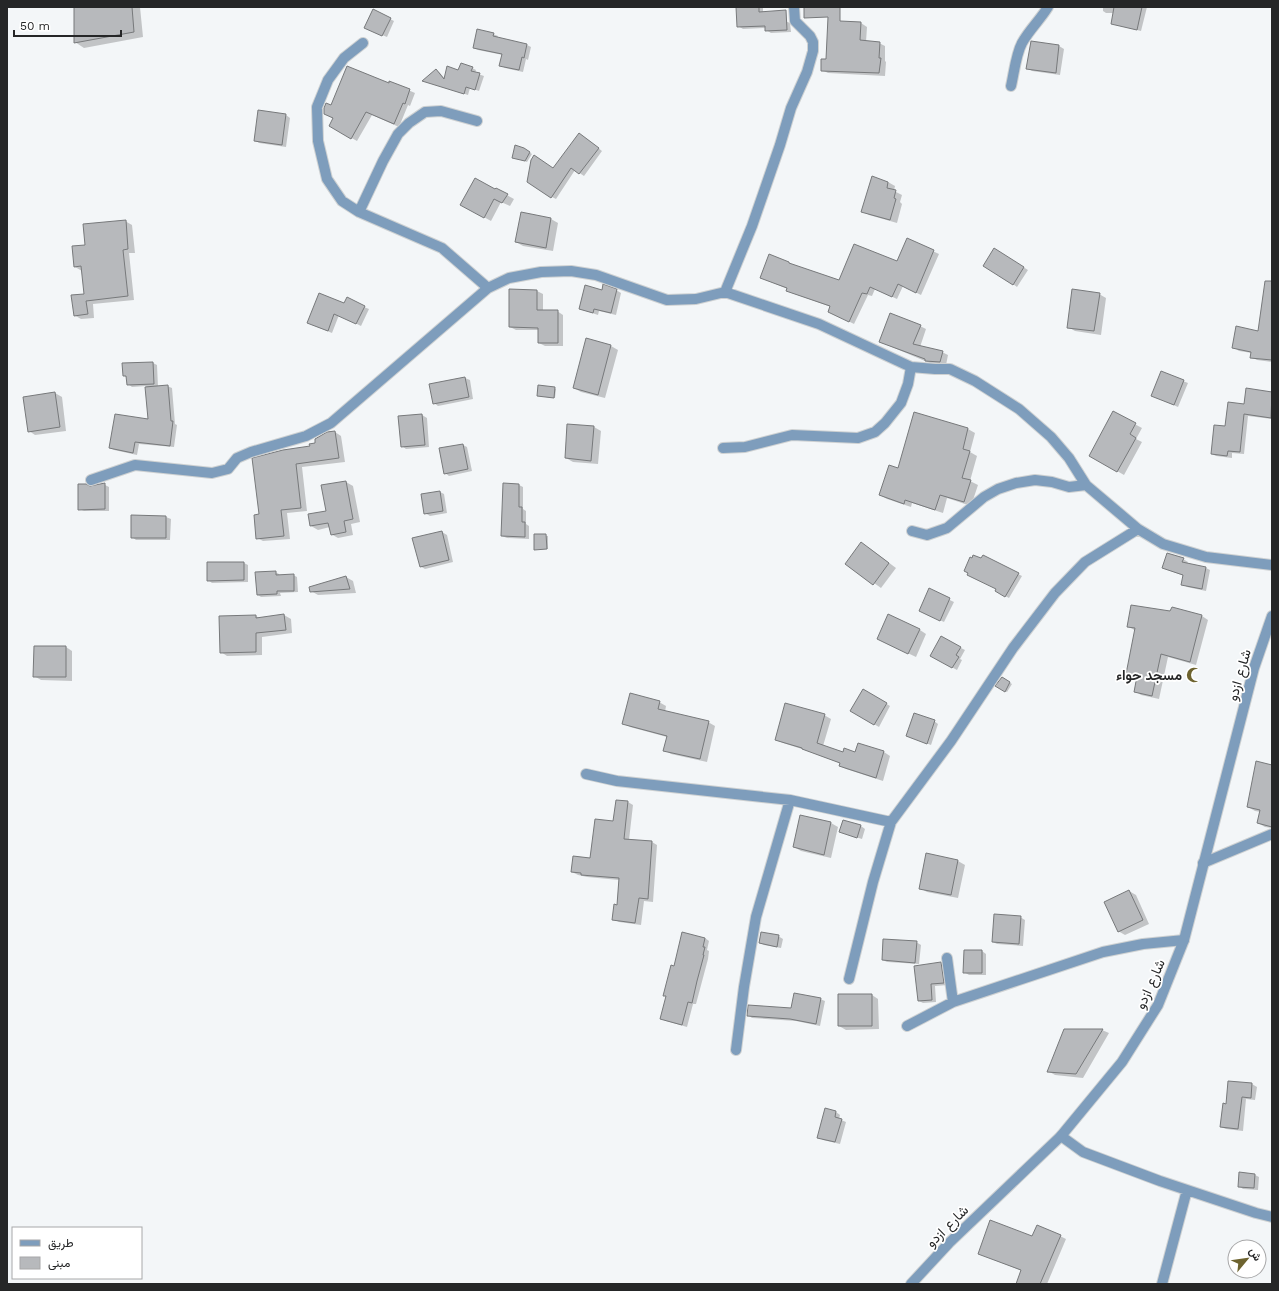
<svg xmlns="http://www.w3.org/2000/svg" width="1279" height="1291" font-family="'Work Sans',Vazirmatn,sans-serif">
	<rect width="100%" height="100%" fill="#f3f6f8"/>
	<path fill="#0003" d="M75 7H140L143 37 84 48 75 42Z
		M737 7H761L763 8V12L790 23 791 32 771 33 766 30V28L743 29 738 26Z
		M1103 7H1147L1141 31 1116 25 1112 23 1114 13H1106L1103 11Z
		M390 19 394 21 387 37 370 30Z
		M861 23 867 27 866 42 879 43 885 46V61L886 62 885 76 828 73 822 70 827 60Z
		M493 34 498 36 497 38 527 45 531 47 528 60 526 59 523 72 505 68 500 65 503 55 478 50 474 48Z
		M1031 42 1059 46 1064 49 1060 75 1032 71 1027 68Z
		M472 68 476 70 475 73 484 76 479 91 470 88 468 95 427 82 436 70 440 73 445 79 459 71Z
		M390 82 415 93 410 106 408 105 399 127 372 115 357 141 330 126 334 119 325 114 332 107 389 84Z
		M259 111 286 115 290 118 286 147 259 143 255 140Z
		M584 137 602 151 584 176 575 170 556 199 552 197 554 169Z
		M524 149 532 154 527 162 515 158Z
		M872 178 888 182 895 186 894 191 902 195 900 202 902 204 897 223 869 215 863 211Z
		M496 189 514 199 510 206 501 202 491 221 462 205 495 191Z
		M522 213 551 219 558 223 553 251 523 246 516 242Z
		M125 221 132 225 135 253H129L134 300 93 304 94 318 81 319 74 315 86 295 82 271 75 267 86 246Z
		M907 239 939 254 921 295 903 286 897 299 875 289 872 296 868 295 854 324 834 314 831 307 792 293 787 290 788 289 761 278 789 263 840 282 897 262Z
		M999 252 1028 270 1017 287 1013 284Z
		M510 290 537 291 543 294V311H557L563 315V346H545L539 343V330H516L510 327Z
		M616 290 621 293 616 315 599 311 598 315 580 309 602 291Z
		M1099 294 1106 298 1101 335 1075 331 1068 327Z
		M1272 295V362L1257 360 1251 357 1252 353 1239 351 1233 347 1259 332Z
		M345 304 364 307 369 309 361 326 339 315 332 333 312 325Z
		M920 326 926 329 920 347 942 352 948 355 946 365 932 364 880 342Z
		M587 340 611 346 618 350 605 398 581 392 574 388Z
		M153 363 157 365 158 387 167 386 172 388 175 424 177 425 174 447 139 444 137 455 114 450 110 448 149 421 146 386 132 387 128 384 127 378 124 375Z
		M465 378 470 380 473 399 438 406 434 403 430 384Z
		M1183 381 1188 383 1178 407 1157 398Z
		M554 388 556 389 555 398 538 396Z
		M1247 389 1272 393V419L1248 416 1244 454 1232 453V458L1216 456 1212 454 1226 427 1245 405Z
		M55 393 62 397 66 431 35 435 29 431Z
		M915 413 968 429 975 433 970 452 977 456 970 481 978 485 971 506 947 498 943 513 912 503 911 507 887 499 880 495 899 470Z
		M1114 413 1142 428 1136 439 1142 442 1124 475 1091 456Z
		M422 415 427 418 429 447 406 449 402 446 400 417Z
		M568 425 594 427 601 431 598 464 573 462 566 458Z
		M335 432 341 436 345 462 302 467 307 511 287 513 290 539 263 541 257 538 260 515 253 459 311 447Z
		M463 445 467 447 472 471 449 476 445 473Z
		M346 482 353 486 360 522 351 524 353 535 338 538 331 534 330 527 318 530 311 526 327 512Z
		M105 485 109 487V511H84L79 509 90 487Z
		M519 485 523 487V509L526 511V524L529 526V539L507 538 502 536Z
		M440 492 444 494 447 513 430 516 425 513Z
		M132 516 166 517 171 519 170 540H136L132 537Z
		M442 532 447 535 453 562 425 569 420 566Z
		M535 535 548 536V549H535Z
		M868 547 896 568 881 588 846 563Z
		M1183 559 1188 562 1187 564 1206 568 1210 570 1206 591 1187 587 1183 584 1184 576 1163 568Z
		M244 563 248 565V582L212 583 208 580Z
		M275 572 279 574V576L293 575 297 577 298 592 280 593 281 596 261 597 258 595Z
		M1018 574 1022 576 1009 598 996 591Z
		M346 577 353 581 356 593 318 595 311 591Z
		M929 590 954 602 944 622 924 613Z
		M1172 608 1202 616 1208 620 1196 665 1168 657 1159 699 1141 695 1135 691 1138 678 1127 673 1136 631 1129 627 1171 612Z
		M284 615 291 619 292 633 262 637V655L227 656 221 652 256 616 259 618Z
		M920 630 926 634 916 657 878 639Z
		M941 638 965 650 960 659 962 660 957 670 931 656Z
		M66 647 72 651V681L41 680 34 676Z
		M1002 678 1012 684 1007 692 997 686Z
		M863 690 890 706 879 727 851 711Z
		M659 702 666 706 665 712 708 722 715 726 707 762 671 754 665 750 667 737 630 727 623 723Z
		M824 715 831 719 823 746 844 753H856L859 745 884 752 890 756 883 781 846 769 840 766V763L805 750 783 743 776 740Z
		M934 721 938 724 931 745 907 736Z
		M1272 766V828L1265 827 1258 823 1261 812 1255 811 1248 807Z
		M628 802 633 805 629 840 652 842 657 845 653 902 644 901 641 925 619 922 613 919 618 906 619 880 587 877 578 875 572 872 591 859Z
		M800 816 831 823 838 827 831 858 801 851 794 847Z
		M861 826 865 829 862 839 840 832Z
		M926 855 958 861 965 865 958 898 927 892 920 888Z
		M1129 891 1136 895 1149 924 1125 935 1118 931Z
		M1020 917 1025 920 1023 946 997 944 993 942Z
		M778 936 783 939 781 948 764 945 760 943Z
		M705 938 709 941 707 950 709 951 708 959 696 1004H693L687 1027 666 1021 662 1019 667 997 664 995 675 967Z
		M916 942 921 945 919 964 887 962 883 960Z
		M982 951 986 954V975H969L964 972Z
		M941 963 945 966 948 985 935 986 936 1002 923 1003 919 1001Z
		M872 995 878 999 879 1029 846 1030 839 1026Z
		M820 999 825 1001 820 1026 796 1021 752 1018 748 1015 792 1009Z
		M1102 1030 1109 1033 1083 1078 1055 1075 1048 1071Z
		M1229 1082 1252 1084 1257 1087 1255 1100 1246 1099 1243 1131 1226 1129 1221 1127 1227 1105Z
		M836 1112 840 1115 839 1119 846 1122 840 1144 823 1140 819 1137Z
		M1255 1175 1259 1177 1258 1190 1243 1189 1239 1186Z
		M1060 1236 1066 1239 1047 1284H1017L1022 1271 995 1260 1032 1237Z"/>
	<path fill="#b7b9bc" stroke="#77797b" d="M74 7H132L134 32 74 43Z
		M736 7H759V12L786 10 787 30 765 31V26L737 27Z
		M804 7H840V21L861 22 860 40 880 42 879 58H881L879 73 821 71V59H826L828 17 804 18Z
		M1114 7H1142L1137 30 1111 24Z
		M373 9 391 18 382 36 364 28Z
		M477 29 494 33 493 36 527 44 524 58 522 57 519 70 499 66 502 54 473 48Z
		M1031 41 1059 45 1056 73 1026 69Z
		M461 63 473 67 471 71 480 73 475 90 466 87 464 94 422 81 436 69 444 79 447 66 458 70Z
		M347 66 389 83V81L410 89 405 104 403 103 394 124 366 112 351 139 329 126 333 118 324 114V108L326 103 331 105Z
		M258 110 286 114 282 145 254 141Z
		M579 133 599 148 579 174 571 168 551 198 527 182 531 160 534 155 553 168Z
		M515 145 524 148 530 152 525 161 512 158Z
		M872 176 888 182 887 188 896 190 894 198 896 199 890 220 861 212Z
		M475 178 495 189 496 188 508 194 502 203 494 199 484 218 460 205Z
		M521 212 551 218 546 248 515 242Z
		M126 220 128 249 123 250 128 296 86 301 88 314 74 316 71 295 84 294 81 266 74 267 72 246 85 245 83 224Z
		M907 238 934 250 916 293 898 284 892 297 870 287 867 294 862 293 849 322 828 312 830 306 786 291 787 288 760 278 769 254 789 262V263L839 280 854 244 897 261Z
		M994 248 1024 267 1013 285 983 266Z
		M1265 281H1272V360L1250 358 1251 352 1232 348 1236 326 1258 331Z
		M603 284 617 289 611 313 594 309 593 313 579 309 585 285 602 290Z
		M509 289 537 290V310H558V343H538V328L509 327Z
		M1072 289 1100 293 1094 331 1067 328Z
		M319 293 344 303 347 297 365 306 356 324 334 314 328 331 307 323Z
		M890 313 921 325 913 344 943 351 940 362 925 361V359L879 342Z
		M586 338 611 345 598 395 573 388Z
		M153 362 154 384 127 385 126 376H123L122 363Z
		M1161 371 1184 380 1174 405 1151 396Z
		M465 377 469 397 433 404 429 384Z
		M168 385 171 421H173L170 446 135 442 133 453 109 448 115 414 148 419 145 387Z
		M538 385 555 387 554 398 537 396Z
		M1246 388 1272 392 1271 418 1244 414 1240 452 1228 451 1227 456 1211 454 1214 425 1225 426 1228 402 1244 404Z
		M55 392 60 427 28 432 23 397Z
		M1113 411 1136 423 1130 434 1136 438 1117 472 1089 456Z
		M914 412 968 428 963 449 970 451 962 478 971 480 964 502 940 495 935 510 905 500 904 504 879 495 889 465 898 468Z
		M422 414 425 445 401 447 398 416Z
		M567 424 594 426 591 461 565 458Z
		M335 431 339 458 296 464 301 508 281 510 284 536 256 539 254 515 259 514 252 458 283 450 310 446 309 444 315 443V439L327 432Z
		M463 444 468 469 444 474 439 448Z
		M346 481 353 519 344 521 346 532 331 535 328 523 310 526 308 514 326 511 321 485Z
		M105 483V509L78 510V484H86L90 486Z
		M503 483 519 484V507H522V522H525V537L501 536Z
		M440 491 443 511 424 514 421 494Z
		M131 515 166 516V538H131Z
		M442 531 449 560 420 567 412 538Z
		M534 534H546L547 549 534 550Z
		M861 542 889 563 873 585 845 564Z
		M1167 553 1184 558 1182 562 1206 567 1202 589 1181 585 1183 575 1162 568Z
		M973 555 981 558 983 555 1019 573 1005 597 995 591 996 589 967 575 968 573 964 571 970 557 972 558Z
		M207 562H244V580L207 581Z
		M276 571V575L294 574V591H277V594L257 595 255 572Z
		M346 576 350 589 310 592 309 587Z
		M929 588 950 598 940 621 919 611Z
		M1131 605 1170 611 1172 607 1202 615 1190 662 1161 654 1152 696 1134 692 1137 676 1126 674 1135 628 1127 627Z
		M284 614 286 630 256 633V652L220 653 219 616 256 615V618Z
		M888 614 920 629 908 654 877 639Z
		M941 636 961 647 956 655 959 657 952 668 930 656Z
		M34 646H66V677H33Z
		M1002 677 1010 682 1005 692 995 686Z
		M863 689 887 703 874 725 850 711Z
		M630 693 660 701 658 709 709 721 700 759 663 751 667 736 622 724Z
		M785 703 825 714 817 743 843 752 844 748 855 752 858 743 884 751 876 778 839 766 840 763 802 749V748L775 740Z
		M914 713 935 720 927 744 906 736Z
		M1256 761 1272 765V827L1257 823 1260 810 1247 807Z
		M616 800 628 801 624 839 652 841 648 899 639 898 635 923 612 920 614 904 617 905 619 878 581 875V873L571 872 573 856 590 858 595 819 613 821Z
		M800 815 831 822 824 855 793 847Z
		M843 820 861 825 857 838 839 832Z
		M926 853 958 860 951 895 919 889Z
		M1129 890 1143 920 1118 932 1104 902Z
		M994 914 1021 916 1019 944 992 942Z
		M682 932 705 938 703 947H705L703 955H704L697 981 692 1003 688 1002 682 1025 660 1019 666 996H663L671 965 674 966Z
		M761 932 779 935 777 947 759 943Z
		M883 939 917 941 915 963 882 960Z
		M964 950H982V973H963Z
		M941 962 944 983 931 984 932 1000 918 1001 914 966Z
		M794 993 821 998 816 1024 790 1019 747 1016 748 1005 791 1008Z
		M838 994H872V1026H838Z
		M1064 1029H1103L1076 1074 1047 1072Z
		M1228 1081 1252 1083 1251 1098 1242 1097 1238 1129 1220 1127 1223 1103 1226 1104Z
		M825 1108 836 1111 835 1117 842 1119 835 1142 817 1138Z
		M1239 1172 1255 1174 1254 1188 1238 1187Z
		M990 1220 1032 1236 1037 1225 1061 1235 1040 1284H1016L1021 1270 978 1254Z"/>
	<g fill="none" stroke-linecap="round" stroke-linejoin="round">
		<g stroke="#ced1d2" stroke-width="12">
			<path id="minor" d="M363 43 344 58 328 80 317 107 318 141 327 179 342 201 359 212 442 248 488 288
				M1011 86C1014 73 1016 54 1022 43 1029 30 1040 20 1048 7
				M359 212 383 161 398 134 409 123 425 112 441 111 477 121
				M725 292 752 226 780 145 791 108 807 72 813 51V42L810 36 795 21 794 7
				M723 448 745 447 792 435 858 438 875 432 885 423 901 403 908 384 911 367
				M91 480 135 465 212 473 228 469 237 458 251 452 306 436 331 423 488 288 509 278 541 272 571 271 596 275 667 300 696 299 725 292 819 324 911 367 935 369H950L975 381 1019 409 1051 437 1069 458 1086 485 1138 529 1163 544 1206 557 1272 565
				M912 531 927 535 947 528 984 497 998 489 1016 483 1035 480 1052 482 1069 487 1086 485
				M586 774 617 781 790 800 891 822 951 741 1013 648 1055 593 1085 562 1138 529
				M1203 863 1272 834
				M947 958 953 1002
				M849 979 873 882 891 822
				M907 1026 953 1002 1103 952 1143 944 1184 940
				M736 1050 744 987 756 917 790 800
				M1061 1136 1083 1152 1160 1181 1256 1213 1272 1217
				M1162 1284 1187 1190"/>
		</g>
		<g stroke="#ced1d2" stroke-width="12">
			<path id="tertiary" d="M911 1284 949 1243 1061 1136 1122 1062 1158 1005 1184 940 1254 668 1272 616"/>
		</g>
		<use href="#minor" stroke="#7e9dbc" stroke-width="10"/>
		<use href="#tertiary" stroke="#7e9dbc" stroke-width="10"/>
	</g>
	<defs>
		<g id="mosque-bare" transform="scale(1.2)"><path d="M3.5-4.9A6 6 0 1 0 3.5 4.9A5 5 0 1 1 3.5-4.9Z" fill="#6d632f" stroke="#fff" stroke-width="2.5" paint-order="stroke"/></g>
	</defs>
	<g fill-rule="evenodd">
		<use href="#mosque-bare" x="1194" y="675"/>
	</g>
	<g text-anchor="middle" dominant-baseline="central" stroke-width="3.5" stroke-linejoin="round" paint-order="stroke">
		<g font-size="14" font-weight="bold" fill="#252627" stroke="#fff" text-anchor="end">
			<text x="1182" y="675">مسجد حواء</text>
		</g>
		<g font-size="14" fill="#252627" stroke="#fff">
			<text transform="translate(1239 675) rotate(-74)">شارع ازدو</text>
			<text transform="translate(1150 984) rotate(-66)">شارع ازدو</text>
			<text transform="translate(947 1226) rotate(-45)">شارع ازدو</text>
		</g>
	</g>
	<rect width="1279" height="1291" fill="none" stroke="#252627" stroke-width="16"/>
	<rect x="12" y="1227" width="130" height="52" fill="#ffffff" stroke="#a8a8a9"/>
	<rect x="20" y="1240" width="20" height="6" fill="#7e9dbc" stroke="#a8a8a9"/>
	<text x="48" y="1247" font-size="12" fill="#252627">طريق</text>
	<rect x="20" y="1257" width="20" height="12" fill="#b7b9bc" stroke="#a8a8a9"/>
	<text x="48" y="1267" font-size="12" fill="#252627">مبنى</text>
	<g transform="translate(1247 1259) rotate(61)"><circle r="19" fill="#ffffff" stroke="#a8a8a9"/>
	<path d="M0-3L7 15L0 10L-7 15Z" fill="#6d632f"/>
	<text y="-6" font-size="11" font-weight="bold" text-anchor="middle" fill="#252627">ش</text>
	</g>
	<path d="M14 30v6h107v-6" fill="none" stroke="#252627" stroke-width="2"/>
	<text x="20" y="30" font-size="12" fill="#252627" stroke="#ffffff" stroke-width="3" paint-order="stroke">50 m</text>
</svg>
